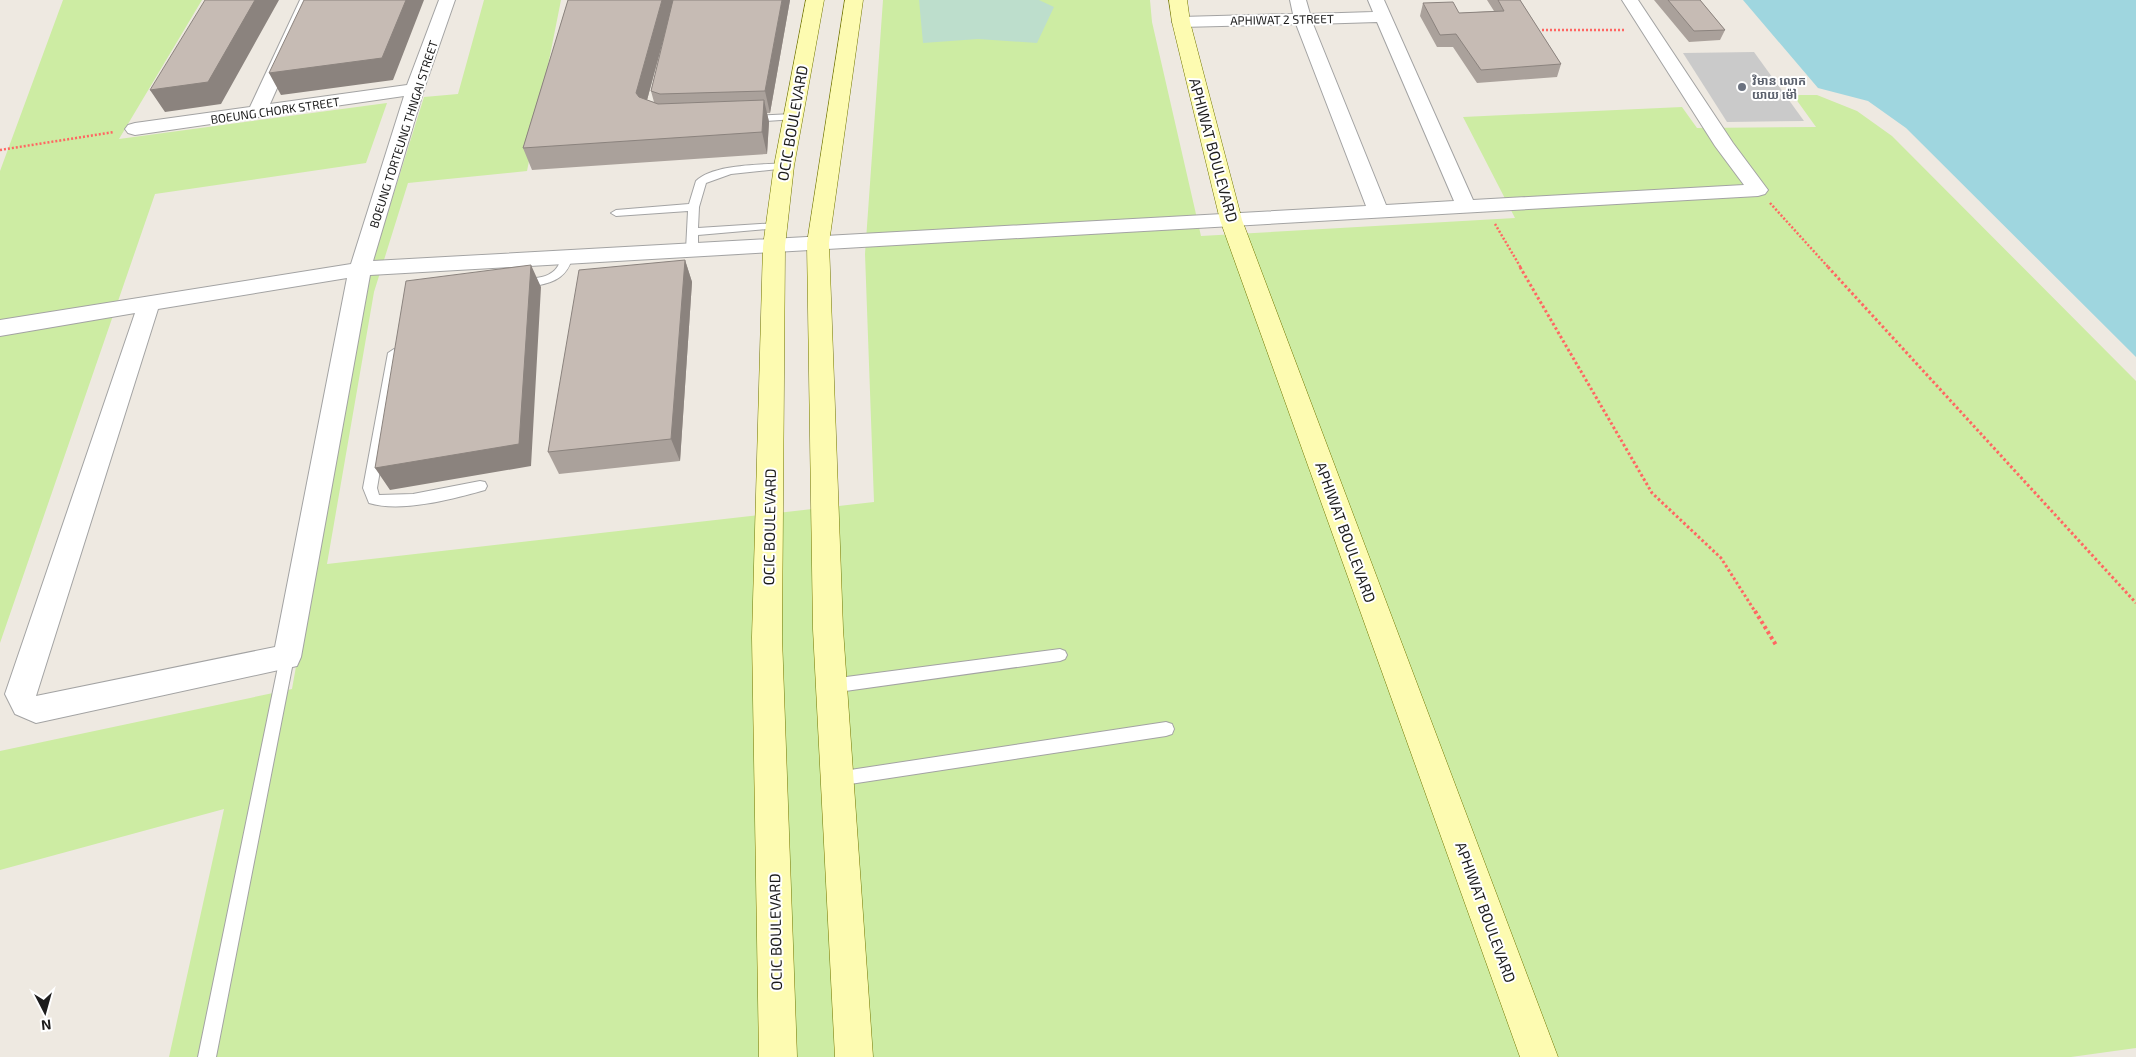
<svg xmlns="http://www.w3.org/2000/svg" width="2136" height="1057" font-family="'Exo 2','Noto Sans Khmer',sans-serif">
	<rect width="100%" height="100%" fill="#eee9e1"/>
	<path fill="#cacaca" d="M1754 52 1804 121 1727 122 1683 53Z"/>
	<path fill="#cdeca3" d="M63 0H202L119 139 387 103 366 163 155 194 0 643V171Z
		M484 0H561L527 171 408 183 374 292 327 564 874 502 865 254 883 0H1150L1152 22 1201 236 1515 218 1463 117 1682 107 1697 128 1816 127 1793 95H1817L1857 111 1892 136 2136 381V1048L2071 1057H169L224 809 0 870V751L292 689 363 292 424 97 458 94Z"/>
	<path fill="#bddecc" d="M919 0H1039L1054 7 1037 43 978 39 923 43Z"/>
	<path fill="#9fd6df" d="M1743 0H2136V357L1906 128 1868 101 1818 88Z"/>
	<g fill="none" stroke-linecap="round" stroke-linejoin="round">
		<g stroke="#a3a3a3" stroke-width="2">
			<path id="lane" d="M793 114 798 117 796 119 751 122 746 119 751 116Z
				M784 163 788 164 789 166 788 168 731 174 706 183 699 207 698 228 776 223 781 226 780 228 698 235V250L692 253 686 250 688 211 616 216 611 213 616 210 689 204 696 181C713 164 761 165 784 163Z
				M567 253 573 257C570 265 567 272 560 277 551 284 522 291 514 283L516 280C530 277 549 281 558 266 560 262 561 258 563 255Z
				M394 349 400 353 377 488 379 495 413 494 480 481 485 482 487 486 485 490C453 499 401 513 369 503L363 488 388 353Z
				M1060 649 1065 651 1067 655 1065 659 1060 661 831 693 826 691 823 686 826 681 831 679Z
				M287 651 292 653 294 657 216 1057H198L280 657 282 653Z
				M1166 722 1172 724 1174 729 1172 734 1166 736 837 786 831 784 829 779 831 774 837 772Z"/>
		</g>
		<g stroke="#a3a3a3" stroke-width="2">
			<path id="street" d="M300 0H316L270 104 407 85 439 0H455L424 89 373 261 1366 206 1296 24 1181 27 1175 26 1172 22 1175 18 1181 17 1293 14 1290 0H1306L1310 14 1373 12 1368 0H1384L1473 200 1744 185 1715 146 1622 0H1638L1733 143 1768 190 1765 194 1758 196 370 275 301 657 297 666 36 723 15 714 5 694 135 313 0 336V320L351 264 404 96 135 135 128 133 125 129 128 125 135 123 250 107ZM1377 22 1454 201 1386 205 1313 24ZM347 278 275 647 36 696 158 309Z"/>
		</g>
		<g stroke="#737700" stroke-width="1">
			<path id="secondary" d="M806 0H824L794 166 785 246 782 637 797 1057H759L752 637 763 246 774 166Z
				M845 0H863L829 243 843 629 873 1057H835L813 629 807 243Z
				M1169 0H1187L1190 22 1242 220 1558 1057H1520L1220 220 1172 22Z"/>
		</g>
		<path stroke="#ff6662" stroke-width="2.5" stroke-dasharray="2 2" stroke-linecap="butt" d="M1542 30H1625
			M0 150 114 132
			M1770 203 1829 268
			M1495 224 1521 268"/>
		<path stroke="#ff6662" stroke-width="3" stroke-dasharray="2.5 2.5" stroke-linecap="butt" d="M1520 267 1652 493 1721 558 1756 613
			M1828 267 2136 603"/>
		<path stroke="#ff6662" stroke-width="4" stroke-dasharray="3 3" stroke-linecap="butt" d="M1755 611 1776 645"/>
		<use href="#lane" fill="#fff" fill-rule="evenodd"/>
		<use href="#street" fill="#fff" fill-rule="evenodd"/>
		<use href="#secondary" fill="#fdfbb1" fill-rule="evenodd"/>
	</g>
	<path fill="#aaa19b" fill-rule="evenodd" d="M568 0H790L770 113H767L769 122 767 154 532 170 523 148ZM668 22 651 91 654 102 647 100Z
		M1487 0H1520L1561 64 1557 77 1477 83 1453 47H1437L1420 16 1423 3 1459 13 1494 11Z
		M1654 0H1700L1725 30 1720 40 1689 42Z
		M685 260 692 282 680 461 559 474 548 452Z"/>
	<path fill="#8b837e" d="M255 0H279L221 104 165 112 150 90Z
		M406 0H424L393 80 281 95 269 73Z
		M662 0H674L643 115 636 93Z
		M782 0H790L770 113 765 91Z
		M764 100 769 122 767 154 762 132Z
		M685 260 692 282 680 461 671 439Z
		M531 265 541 287 531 466 390 490 375 468Z"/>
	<path fill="#c6bbb4" stroke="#8b837e" d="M205 0H255L208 82 150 90Z
		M304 0H406L382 58 269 73Z
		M568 0H662L636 93 639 97 658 104 764 100 762 132 523 148Z
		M673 0H782L765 91 660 94 651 91Z
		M1498 0H1520L1561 64 1481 70 1456 34 1440 35 1423 3 1453 2 1459 13 1504 11Z
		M1668 0H1700L1725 30 1694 31Z
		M685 260 671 439 548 452 579 270Z
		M531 265 519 444 375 468 406 281Z"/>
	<circle fill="#6b7280" stroke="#fff" stroke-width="2" cx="1742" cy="87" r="5"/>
	<g text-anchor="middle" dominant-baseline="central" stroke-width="4" stroke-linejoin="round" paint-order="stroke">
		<g font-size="12" fill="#1c1c1c" stroke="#fff">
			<text transform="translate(1282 19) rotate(-1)">APHIWAT 2 STREET</text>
			<text transform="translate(275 110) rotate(-8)">BOEUNG CHORK STREET</text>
			<text transform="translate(403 134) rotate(-72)">BOEUNG TORTEUNG THNGAI STREET</text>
		</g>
		<g font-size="12" font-weight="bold" fill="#5b616d" stroke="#fff" text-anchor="start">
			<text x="1752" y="80">វិមាន លោក<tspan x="1752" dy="14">យាយ ម៉ៅ</tspan></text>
		</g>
		<g font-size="15" fill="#1c1c1c" stroke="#fff">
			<text transform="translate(792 123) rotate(-80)">OCIC BOULEVARD</text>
			<text transform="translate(1214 150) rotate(75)">APHIWAT BOULEVARD</text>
			<text transform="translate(769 527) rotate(-89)">OCIC BOULEVARD</text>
			<text transform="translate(1346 532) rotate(70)">APHIWAT BOULEVARD</text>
			<text transform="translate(1486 912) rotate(70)">APHIWAT BOULEVARD</text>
			<text transform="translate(775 932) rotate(-91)">OCIC BOULEVARD</text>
		</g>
	</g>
	<g transform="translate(45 1012) rotate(174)" stroke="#ffffff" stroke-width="4" paint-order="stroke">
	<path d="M0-4L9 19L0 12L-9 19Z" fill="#1c1c1c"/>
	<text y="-8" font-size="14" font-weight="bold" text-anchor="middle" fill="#1c1c1c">N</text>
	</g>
</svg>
